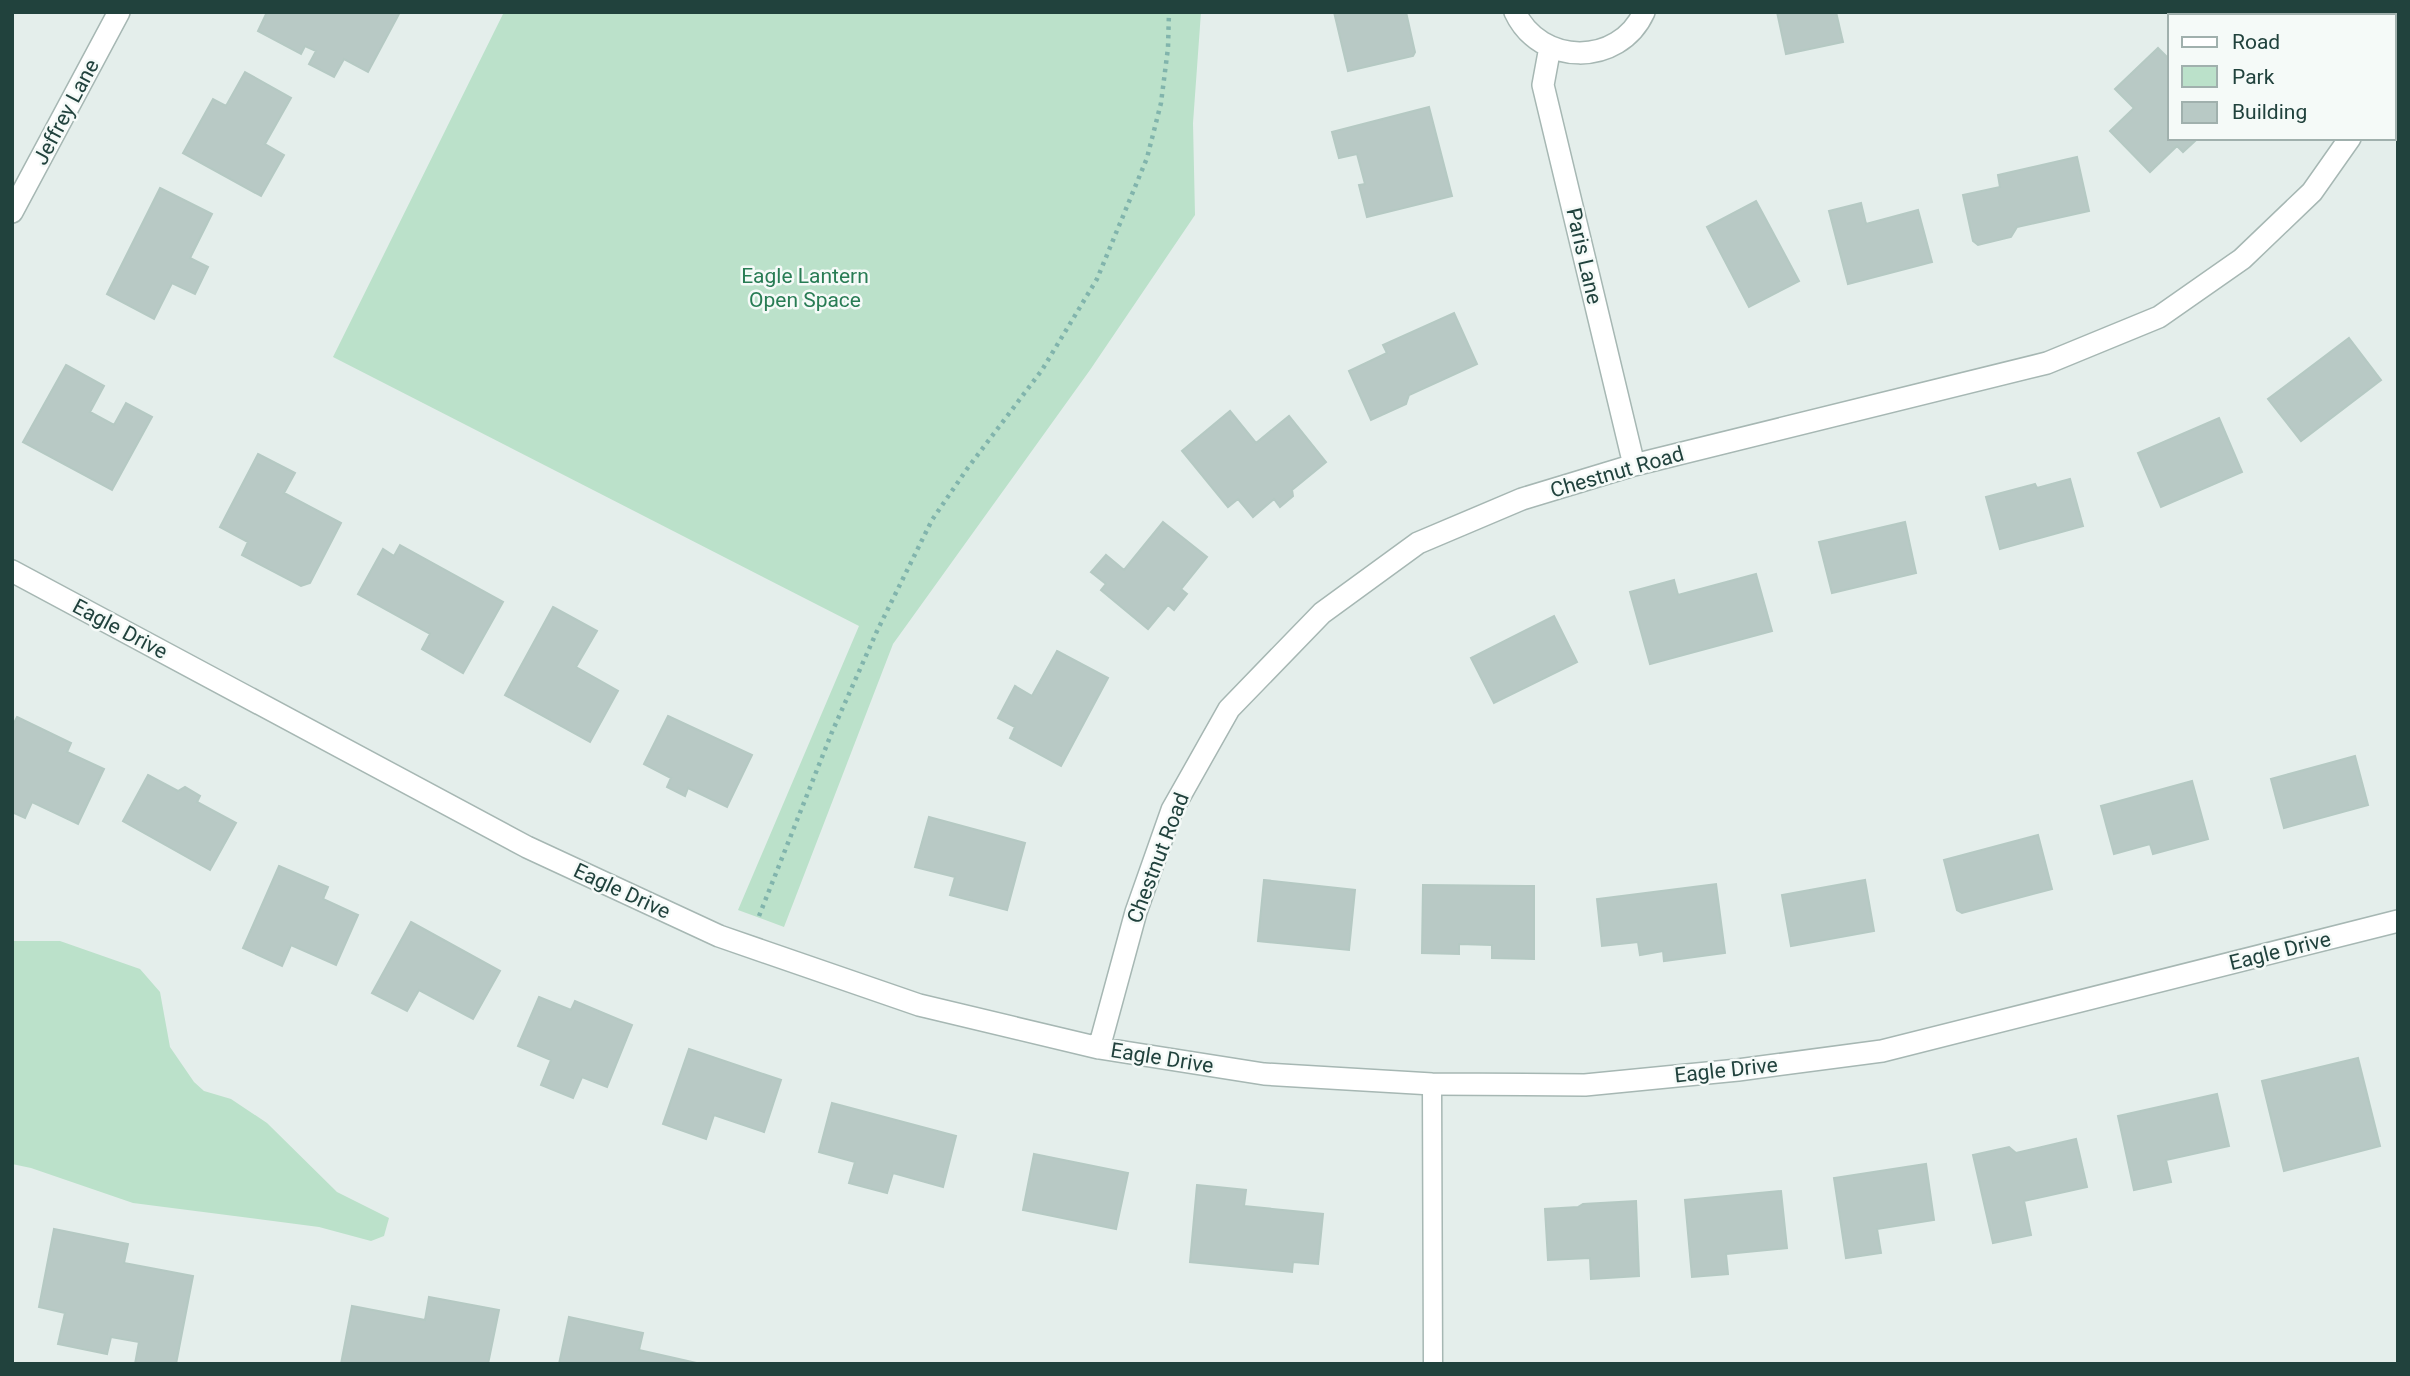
<svg xmlns="http://www.w3.org/2000/svg" width="2410" height="1376" font-family="Roboto,sans-serif">
	<rect width="100%" height="100%" fill="#e4eeeb"/>
	<path fill="#bbe1ca" d="M504 12H1201L1193 123 1195 215 1090 370 893 644 784 927 738 910 859 626 333 357Z
		M12 941H60L140 969 160 992 170 1047 194 1082 204 1091 231 1099 267 1123 337 1192 389 1218 384 1236 371 1241 319 1227 133 1203 31 1168 12 1164Z"/>
	<path fill="#b8c9c5" stroke="#b5c9c3" stroke-width="2" d="M267 12H400L368 72 344 59 334 77 309 64 316 51 305 46 301 54 258 31Z
		M1334 12H1406L1415 52 1413 56 1348 71Z
		M1777 12H1836L1843 42 1786 54Z
		M2226 12H2294L2292 16H2229V14Z
		M2158 48 2170 60V138L2196 140 2183 152 2177 146 2150 172 2110 131 2134 108 2115 89Z
		M245 72 291 98 265 144 284 155 261 196 183 153 213 99 226 106Z
		M1429 107 1452 196 1367 217 1359 185 1365 184 1357 154 1339 158 1332 132Z
		M2077 157 2089 211 2017 227 2011 237 1978 245 1973 241 1963 195 2000 187 1998 175Z
		M160 188 212 214 190 258 208 267 195 294 172 283 154 319 107 294Z
		M1756 201 1799 281 1749 307 1707 227Z
		M1861 203 1866 224 1918 210 1932 262 1848 284 1829 211Z
		M1454 313 1477 364 1409 395 1406 404 1371 420 1349 371 1387 353 1383 345Z
		M2349 338 2381 380 2301 441 2268 399Z
		M66 365 104 386 90 412 114 425 126 403 152 417 112 490 23 442Z
		M1230 411 1256 443 1289 416 1326 462 1292 490 1293 496 1280 507 1274 499 1253 517 1238 499 1228 507 1182 451Z
		M2219 418 2242 472 2161 507 2138 453Z
		M258 454 295 473 284 493 341 523 310 583 301 586 242 555 248 542 220 527Z
		M2070 479 2083 526 2000 549 1986 497 2035 484 2037 488Z
		M1163 522 1207 557 1181 589 1187 594 1174 610 1168 605 1148 629 1101 590 1106 584 1091 572 1106 555 1124 570Z
		M1905 522 1916 573 1832 593 1819 542Z
		M400 545 503 602 463 673 422 649 430 634 358 594 383 549 394 556Z
		M1756 574 1772 631 1650 664 1630 592 1674 580 1678 595Z
		M553 607 597 631 576 667 618 691 590 742 505 695Z
		M1554 616 1577 662 1494 703 1471 658Z
		M1057 651 1108 678 1061 766 1010 738 1015 727 998 718 1015 686 1032 696Z
		M668 716 752 755 727 807 688 788 685 796 667 787 671 778 644 764Z
		M17 717 71 743 67 752 104 769 78 824 32 802 25 818 12 812V727Z
		M2355 756 2368 805 2284 828 2271 779Z
		M148 775 178 791 185 787 200 796 197 802 236 823 210 870 123 821Z
		M2192 781 2208 839 2153 854 2150 844 2114 854 2101 806Z
		M929 817 1025 843 1007 910 950 895 955 877 915 867Z
		M2038 835 2052 889 1962 913 1957 910 1944 860Z
		M279 866 328 887 323 899 358 915 336 965 291 945 282 966 243 948Z
		M1264 880 1355 890 1349 950 1258 941Z
		M1865 880 1874 931 1791 946 1782 895Z
		M1716 884 1725 953 1664 961 1663 951 1640 955 1638 942 1602 946 1597 899Z
		M1423 885 1534 886V959L1492 958V945L1459 944V954L1422 953Z
		M411 922 500 971 473 1019 419 990 407 1011 372 993Z
		M539 997 571 1010 575 1001 632 1025 607 1087 582 1077 573 1098 541 1085 551 1060 518 1046Z
		M689 1049 781 1080 764 1132 714 1115 706 1139 663 1124Z
		M2358 1058 2380 1146 2284 1171 2262 1081Z
		M2217 1094 2229 1146 2166 1160 2171 1182 2134 1190 2118 1116Z
		M832 1103 956 1136 943 1187 893 1173 887 1193 849 1183 855 1162 819 1152Z
		M2076 1139 2087 1187 2024 1201 2031 1235 1993 1243 1973 1155 2009 1147 2016 1153Z
		M1034 1154 1128 1173 1116 1229 1023 1210Z
		M1926 1164 1934 1220 1877 1229 1881 1253 1846 1258 1834 1178Z
		M1197 1185 1246 1190 1244 1206 1323 1214 1318 1264 1293 1262 1292 1272 1190 1262Z
		M1781 1191 1787 1248 1726 1254 1728 1274 1692 1277 1685 1200Z
		M1636 1201 1639 1276 1591 1279 1590 1258 1548 1260 1545 1209 1578 1207 1583 1204Z
		M54 1229 128 1244 124 1263 193 1276 176 1364H135L139 1342 111 1337 107 1354 58 1344 65 1313 39 1307Z
		M429 1297 499 1310 488 1364H341L352 1306 425 1320Z
		M569 1317 643 1333 639 1350 701 1364H559Z"/>
	<g fill="none" stroke-linecap="round" stroke-linejoin="round">
		<g stroke="#a6b7b3" stroke-width="21">
			<path id="service" d="M1432 1084 1433 1364"/>
		</g>
		<g stroke="#a6b7b3" stroke-width="24">
			<path id="minor" d="M1515 12C1540 66 1619 67 1644 12
				M1550 47 1543 85 1634 465
				M2394 49 2398 38
				M12 212 119 12
				M12 571 527 847 719 936 919 1005 1099 1048 1264 1074 1432 1084 1585 1085 1738 1070 1882 1051 2398 921
				M1099 1048 1136 912 1172 810 1229 709 1322 613 1418 543 1522 499 1634 465 2047 363 2159 317 2242 259 2312 192 2350 138"/>
		</g>
		<path stroke="#81b4ac" stroke-width="4.5" stroke-dasharray="3.5 5" stroke-linecap="butt" d="M759 916 832 732 877 631 932 520 967 469 1042 370 1097 279 1147 158 1161 103 1168 48 1169 12"/>
		<use href="#service" stroke="#fff" stroke-width="18"/>
		<use href="#minor" stroke="#fff" stroke-width="21"/>
	</g>
	<g text-anchor="middle" dominant-baseline="central" stroke-width="5" stroke-linejoin="round" paint-order="stroke">
		<g font-size="21" fill="#21423d" stroke="#f5faf8">
			<text transform="translate(66 112) rotate(-62)">Jeffrey Lane</text>
			<text transform="translate(1584 256) rotate(77)">Paris Lane</text>
			<text transform="translate(1617 472) rotate(-16)">Chestnut Road</text>
			<text transform="translate(120 629) rotate(28)">Eagle Drive</text>
			<text transform="translate(1158 858) rotate(-69)">Chestnut Road</text>
			<text transform="translate(622 891) rotate(25)">Eagle Drive</text>
			<text transform="translate(2280 951) rotate(-14)">Eagle Drive</text>
			<text transform="translate(1162 1058) rotate(9)">Eagle Drive</text>
			<text transform="translate(1726 1070) rotate(-6)">Eagle Drive</text>
		</g>
		<g font-size="21" fill="#287c54" stroke="#f5faf8">
			<text x="805" y="276">Eagle Lantern<tspan x="805" dy="24">Open Space</tspan></text>
		</g>
	</g>
	<rect width="2410" height="1376" fill="none" stroke="#21423d" stroke-width="28"/>
	<rect x="2168" y="14" width="228" height="126" fill="#f5faf8" stroke="#a0b0ad" stroke-width="2"/>
	<rect x="2182" y="37" width="35" height="10" fill="#ffffff" stroke="#a0b0ad" stroke-width="2"/>
	<text x="2232" y="49" font-size="21" fill="#21423d">Road</text>
	<rect x="2182" y="66" width="35" height="21" fill="#bbe1ca" stroke="#a0b0ad" stroke-width="2"/>
	<text x="2232" y="84" font-size="21" fill="#21423d">Park</text>
	<rect x="2182" y="102" width="35" height="21" fill="#b8c9c5" stroke="#a0b0ad" stroke-width="2"/>
	<text x="2232" y="119" font-size="21" fill="#21423d">Building</text>
</svg>
